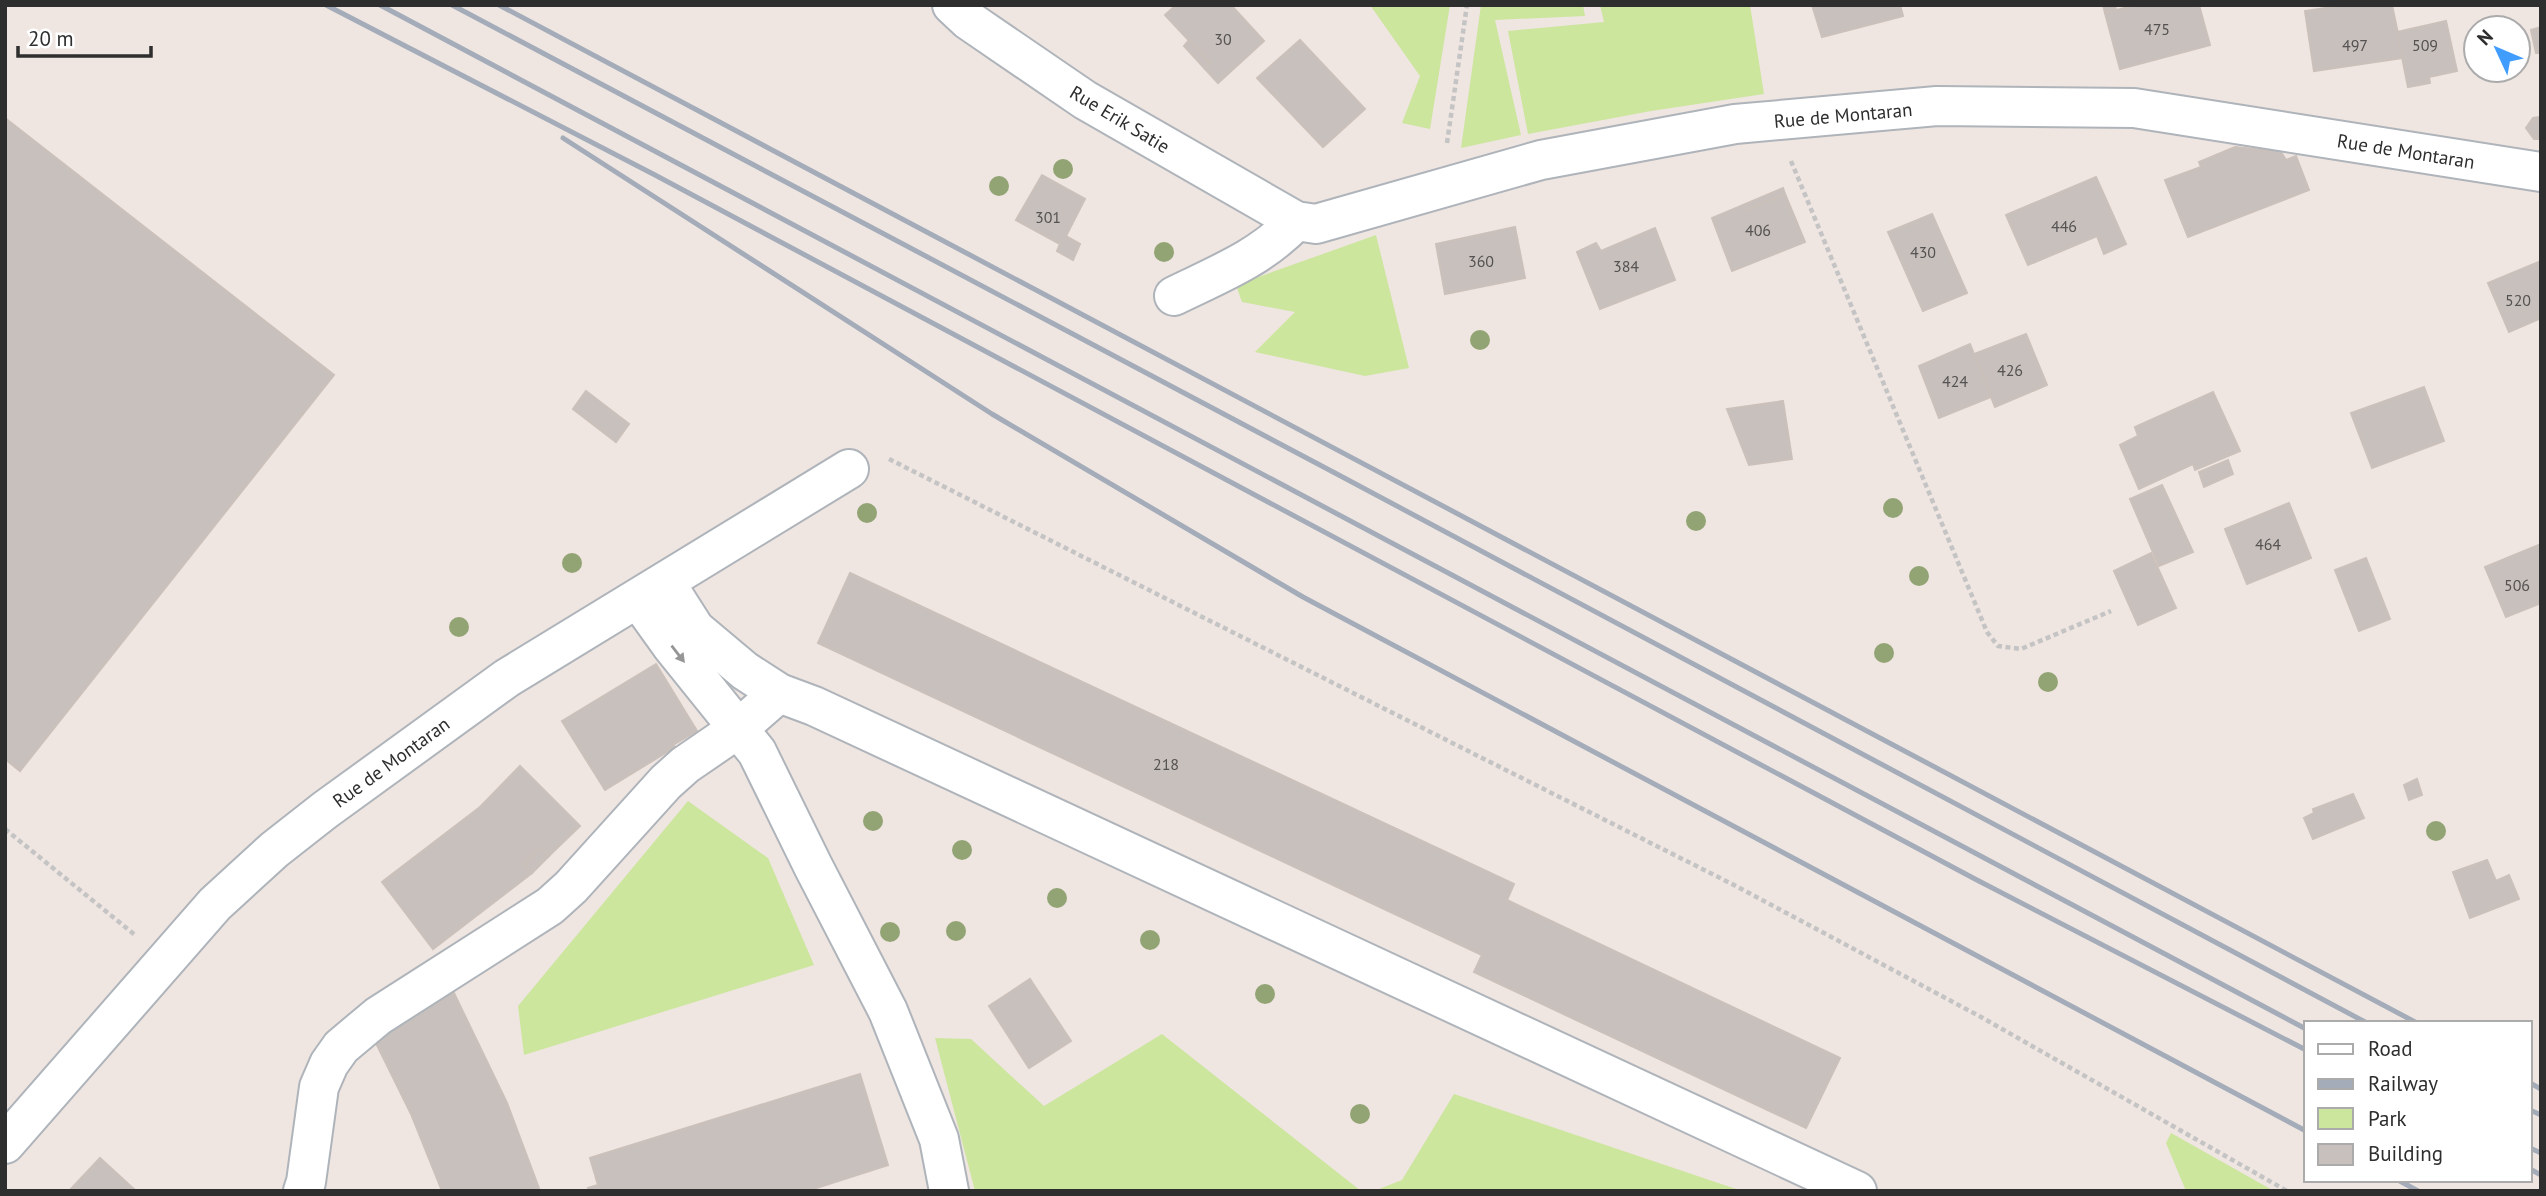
<svg xmlns="http://www.w3.org/2000/svg" width="2546" height="1196" font-family="'PT Sans',sans-serif">
	<style>
		.green { fill: #cce69d }
		.building { fill: #c8c0bc; stroke: #cbc0ba; stroke-width: 2 }
		.lines { fill: none; stroke-linecap: round; stroke-linejoin: round }
		.minor-casing { stroke: #aeb4ba; stroke-width: 42 }
		.path { stroke: #c4c4c4; stroke-width: 4.5; stroke-dasharray: 5 3.5; stroke-linecap: butt }
		.minor { stroke: #fff; stroke-width: 38 }
		.rail { stroke: #a3acb8; stroke-width: 5 }
		.tree { fill: #92a474 }
		.oneway { fill: #969696 }
		.labels { text-anchor: middle; stroke-width: 7; stroke-linejoin: round; paint-order: stroke }
		.number-label { font-size: 16px; fill: #545252 }
		.street-label { font-size: 19px; fill: #2e2e2e; stroke: #fff }
	</style>
	<rect width="100%" height="100%" fill="#efe5e1"/>
	<g class="green">
		<path d="M1370,5H1450L1430,129L1402,123L1420,76Z"/>
		<path d="M1481,5H1583L1585,16L1495,20L1521,135L1461,148Z"/>
		<path d="M1600,5H1750L1764,94L1651,111L1528,134L1508,31L1604,22Z"/>
		<path d="M1376,235L1409,368L1365,376L1255,352L1295,312L1242,302L1236,285Z"/>
		<path d="M688,801L768,858L814,965L524,1055L518,1006Z"/>
		<path d="M1162,1034L1361,1191H975L935,1038L971,1039L1044,1106Z"/>
		<path d="M1454,1094L1742,1191H1374L1402,1180Z"/>
		<path d="M2171,1133L2274,1191H2186L2166,1143Z"/>
	</g>
	<g class="building">
		<path d="M1176,5H1231L1264,41L1218,83L1205,69L1210,63L1165,15Z"/>
		<path d="M1812,5H1900L1903,16L1822,37Z"/>
		<path d="M2103,5H2115L2116,10L2105,13Z"/>
		<path d="M2136,5H2199L2210,45L2120,69L2105,13Z"/>
		<path d="M2345,5H2392L2403,58L2314,71L2305,11Z"/>
		<path d="M2446,21L2457,71L2429,77L2430,83L2408,87L2397,32Z"/>
		<path d="M2541,27V53H2536L2531,30Z"/>
		<path d="M1189,40L1210,63L1205,69L1184,46Z"/>
		<path d="M1300,40L1365,109L1323,147L1257,78Z"/>
		<path d="M2541,117V139H2534L2526,128L2533,118Z"/>
		<path d="M5,118L334,375L20,771L5,759Z"/>
		<path d="M2235,147L2281,152L2286,160L2296,156L2309,190L2188,237L2165,180L2201,167L2199,162Z"/>
		<path d="M1042,175L1085,199L1066,236L1080,244L1073,260L1057,251L1060,244L1016,220Z"/>
		<path d="M2096,177L2126,244L2104,254L2097,236L2028,265L2006,215Z"/>
		<path d="M1783,188L1785,194L1745,211L1743,205Z"/>
		<path d="M1785,194L1805,242L1732,271L1712,218L1743,205L1745,211Z"/>
		<path d="M1932,214L1967,293L1923,311L1888,232Z"/>
		<path d="M1515,227L1525,278L1445,294L1436,244Z"/>
		<path d="M1655,228L1675,280L1600,309L1577,252L1596,243L1601,251Z"/>
		<path d="M2541,261V318L2509,332L2488,283Z"/>
		<path d="M2026,334L2047,385L1995,407L1974,354Z"/>
		<path d="M1970,344L1991,397L1939,418L1919,366Z"/>
		<path d="M2424,387L2444,441L2372,468L2351,413Z"/>
		<path d="M586,391L629,424L616,442L573,409Z"/>
		<path d="M2213,392L2240,451L2195,470L2193,464L2139,489L2120,445L2138,436L2135,427Z"/>
		<path d="M1783,401L1792,459L1749,465L1727,409Z"/>
		<path d="M2228,460L2233,474L2204,487L2199,472Z"/>
		<path d="M2162,485L2193,552L2159,566L2130,499Z"/>
		<path d="M2289,503L2311,558L2247,584L2225,529Z"/>
		<path d="M2541,544V603L2506,617L2485,567Z"/>
		<path d="M2151,553L2176,608L2138,625L2114,571Z"/>
		<path d="M2366,558L2390,619L2359,631L2335,570Z"/>
		<path d="M850,573L1514,884L1507,900L1840,1058L1806,1128L1474,972L1482,955L818,643Z"/>
		<path d="M656,664L697,731L673,745L675,747L605,790L562,721Z"/>
		<path d="M520,766L580,826L549,856L540,848L524,864L532,873L433,949L382,882L480,807Z"/>
		<path d="M2417,779L2422,795L2409,800L2404,785Z"/>
		<path d="M2353,794L2364,818L2313,839L2304,818L2314,813L2313,809Z"/>
		<path d="M540,848L549,856L532,873L524,864Z"/>
		<path d="M2487,860L2496,881L2509,875L2519,899L2470,918L2453,872Z"/>
		<path d="M1030,979L1071,1041L1029,1068L989,1006Z"/>
		<path d="M453,991L507,1103L540,1191H442L411,1114L371,1033Z"/>
		<path d="M860,1074L888,1165L807,1191H589L588,1188L598,1185L590,1158Z"/>
		<path d="M100,1158L136,1191H69Z"/>
	</g>
	<g class="lines">
		<defs>
			<g id="minor">
				<path d="M952,5L968,20L1085,100L1296,221L1316,224L1541,160L1735,124L1937,106L2134,108L2541,172"/>
				<path d="M1174,296C1219,274 1261,258 1296,221"/>
				<path d="M665,582L695,629L745,671L779,693L814,706L1857,1191"/>
				<path d="M638,599L671,645L757,752L813,866L888,1011L939,1139L949,1191"/>
				<path d="M5,1144L215,904L274,850L325,810L507,678L849,469"/>
				<path d="M303,1191L306,1182L319,1087L329,1064L341,1047L378,1016L550,906L571,887L666,782L685,765L739,728L779,693"/>
			</g>
		</defs>
		<use href="#minor" class="minor-casing"/>
		<g class="path">
			<path d="M1447,143L1467,5"/>
			<path d="M1791,161L1987,632L1998,646L2021,649L2111,611"/>
			<path d="M889,459L1734,885L1981,1017L2287,1191"/>
			<path d="M5,829L135,935"/>
		</g>
		<use href="#minor" class="minor"/>
		<g class="rail">
			<path d="M326,5L655,175L1975,879L2306,1050"/>
			<path d="M380,5L2306,1029"/>
			<path d="M452,5L1335,473L2367,1023"/>
			<path d="M499,5L2417,1023"/>
			<path d="M563,138L992,414L1303,597L2306,1131"/>
			<path d="M2530,1083L2541,1089"/>
			<path d="M2530,1110L2541,1115"/>
			<path d="M2530,1148L2541,1153"/>
			<path d="M2530,1169L2541,1175"/>
			<path d="M2398,1180L2418,1191"/>
		</g>
	</g>
	<g class="tree">
		<circle cx="1063" cy="169" r="10"/>
		<circle cx="999" cy="186" r="10"/>
		<circle cx="1164" cy="252" r="10"/>
		<circle cx="1480" cy="340" r="10"/>
		<circle cx="1893" cy="508" r="10"/>
		<circle cx="867" cy="513" r="10"/>
		<circle cx="1696" cy="521" r="10"/>
		<circle cx="572" cy="563" r="10"/>
		<circle cx="1919" cy="576" r="10"/>
		<circle cx="459" cy="627" r="10"/>
		<circle cx="1884" cy="653" r="10"/>
		<circle cx="2048" cy="682" r="10"/>
		<circle cx="873" cy="821" r="10"/>
		<circle cx="2436" cy="831" r="10"/>
		<circle cx="962" cy="850" r="10"/>
		<circle cx="1057" cy="898" r="10"/>
		<circle cx="956" cy="931" r="10"/>
		<circle cx="890" cy="932" r="10"/>
		<circle cx="1150" cy="940" r="10"/>
		<circle cx="1265" cy="994" r="10"/>
		<circle cx="1360" cy="1114" r="10"/>
	</g>
	<defs><path id="oneway-solid" d="M-6-.8H1V-3.2L6.5 0L1 3.2V.8H-6Z" transform="scale(1.75)"/></defs>
	<use class="oneway" href="#oneway-solid" transform="translate(678 654) rotate(52)"/>
	<g class="labels">
		<g class="number-label">
			<text x="2157" y="35">475</text>
			<text x="1223" y="45">30</text>
			<text x="2355" y="51">497</text>
			<text x="2425" y="51">509</text>
			<text x="1048" y="223">301</text>
			<text x="2064" y="232">446</text>
			<text x="1758" y="236">406</text>
			<text x="1923" y="258">430</text>
			<text x="1481" y="267">360</text>
			<text x="1626" y="272">384</text>
			<text x="2518" y="306">520</text>
			<text x="2010" y="376">426</text>
			<text x="1955" y="387">424</text>
			<text x="2268" y="550">464</text>
			<text x="2517" y="591">506</text>
			<text x="1166" y="770">218</text>
		</g>
		<g class="street-label">
			<text transform="translate(1843 115) rotate(-5)" y="7">Rue de Montaran</text>
			<text transform="translate(1120 119) rotate(31)" y="7">Rue Erik Satie</text>
			<text transform="translate(2406 151) rotate(9)" y="7">Rue de Montaran</text>
			<text transform="translate(391 762) rotate(-36)" y="7">Rue de Montaran</text>
		</g>
	</g>
	<rect width="2546" height="1196" fill="none" stroke="#2e2e2e" stroke-width="14"/>
	<rect x="2304" y="1021" width="228" height="161" fill="#ffffff" stroke="#ababab" stroke-width="2"/>
	<rect x="2318" y="1044" width="35" height="10" fill="#ffffff" stroke="#ababab" stroke-width="2"/>
	<text x="2368" y="1056" font-size="21" fill="#2e2e2e">Road</text>
	<rect x="2318" y="1079" width="35" height="10" fill="#a3acb8" stroke="#ababab" stroke-width="2"/>
	<text x="2368" y="1091" font-size="21" fill="#2e2e2e">Railway</text>
	<rect x="2318" y="1108" width="35" height="21" fill="#cce69d" stroke="#ababab" stroke-width="2"/>
	<text x="2368" y="1126" font-size="21" fill="#2e2e2e">Park</text>
	<rect x="2318" y="1144" width="35" height="21" fill="#c8c0bc" stroke="#ababab" stroke-width="2"/>
	<text x="2368" y="1161" font-size="21" fill="#2e2e2e">Building</text>
	<g transform="translate(2497 49) rotate(314)"><circle r="33" fill="#ffffff" stroke="#ababab" stroke-width="2"/>
	<path d="M0-5L12 26L0 18L-12 26Z" fill="#409cfd"/>
	<text y="-10" font-size="19" font-weight="bold" text-anchor="middle" fill="#2e2e2e">N</text>
	</g>
	<path d="M18 46v10h133v-10" fill="none" stroke="#2e2e2e" stroke-width="3.5"/>
	<text x="28" y="46" font-size="21" fill="#2e2e2e" stroke="#ffffff" stroke-width="5" paint-order="stroke">20 m</text>
</svg>
